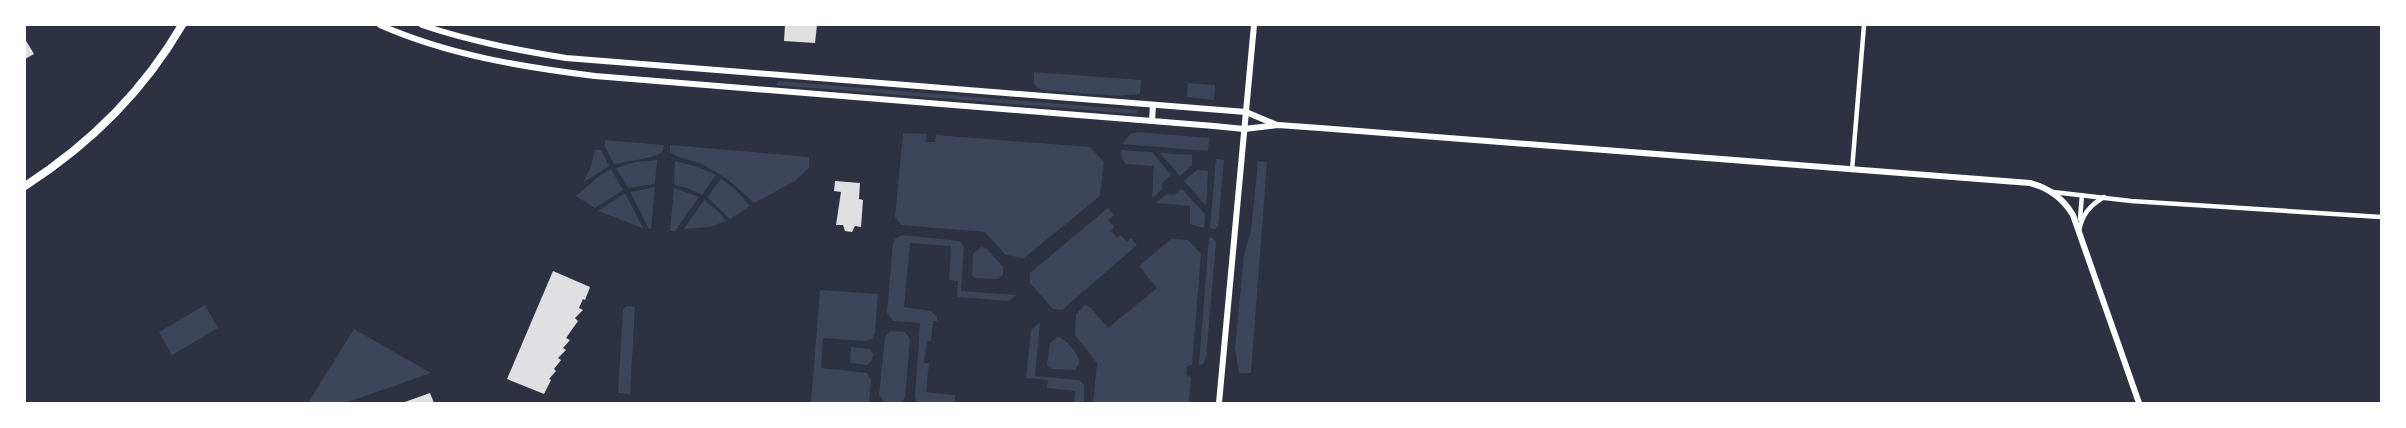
<svg xmlns="http://www.w3.org/2000/svg" width="2406" height="428" font-family="Arial,sans-serif">
	<style>
		.green { fill: #3c4559 }
		.building { fill: #e0e0e3 }
		.lines { fill: none; stroke-linecap: round; stroke-linejoin: round }
		.minor { stroke: #fff; stroke-width: 4.5 }
		.secondary { stroke: #fff; stroke-width: 6 }
		.primary { stroke: #fff; stroke-width: 8 }
	</style>
	<rect width="100%" height="100%" fill="#2d3142"/>
	<g class="green">
		<path d="M1034,72L1141,80L1140,94L1118,96L1041,90L1034,84Z"/>
		<path d="M778,81L1137,110V114L777,85Z"/>
		<path d="M1188,83L1215,85L1214,100L1187,97Z"/>
		<path d="M1138,132L1209,138L1208,151L1122,144L1130,134Z"/>
		<path d="M903,133L927,134L926,142H935L936,135L1090,147L1104,162L1100,196L1024,258L1006,255L985,232L901,225L895,217Z"/>
		<path d="M605,140L664,145L663,151C654,159 628,161 614,164L605,147Z"/>
		<path d="M670,145L809,157V168L795,181L754,203C738,187 722,174 701,164C690,159 679,160 670,152Z"/>
		<path d="M595,150H601L609,166L583,183L591,166Z"/>
		<path d="M1121,150L1152,152L1171,175L1162,183L1163,189L1152,198L1154,166L1126,164L1122,159Z"/>
		<path d="M1160,153L1192,155V165L1180,176Z"/>
		<path d="M1216,159L1224,160L1218,226L1215,229L1210,228Z"/>
		<path d="M657,160L655,184L628,188L616,168L636,162Z"/>
		<path d="M675,161L698,167L716,175L702,195L688,188L674,185Z"/>
		<path d="M1258,161L1267,162L1251,373H1239L1235,348L1244,255L1251,231Z"/>
		<path d="M611,169L623,190L595,208L576,196L598,177Z"/>
		<path d="M1197,170L1208,171L1206,206L1184,181Z"/>
		<path d="M721,179L736,190L750,206L730,219L707,197Z"/>
		<path d="M655,187L651,229H649L630,192Z"/>
		<path d="M674,188L699,197L675,231H670Z"/>
		<path d="M1182,189L1205,214L1204,228L1190,224V206L1156,203L1167,194L1173,196Z"/>
		<path d="M625,193L643,228L598,211Z"/>
		<path d="M704,200L720,213L726,221L710,227L684,229Z"/>
		<path d="M1108,208L1114,215L1108,220L1114,227L1111,231L1117,238L1121,235L1127,242L1131,238L1137,245L1062,310L1053,309L1030,283V273Z"/>
		<path d="M902,235L960,241L964,247L961,291L1016,295L1009,301L957,297L958,281L949,280L951,246L910,243L904,307L931,311L937,317V321H933L931,341H927L924,363H929L926,392L955,395V403H917L915,397L920,323L893,321L887,313L893,243L896,238Z"/>
		<path d="M1209,237L1213,238L1216,242L1206,358L1203,364L1199,365Z"/>
		<path d="M1171,239L1188,240L1201,254L1192,365L1187,366L1186,375L1191,377L1189,403H1093L1097,363L1075,335L1076,314L1085,305L1090,307L1108,328L1157,288L1139,266Z"/>
		<path d="M981,247L987,249L1003,267V275L998,279L975,278L972,276L973,254Z"/>
		<path d="M820,290L878,294L875,333L872,339L866,341L823,338L821,368L867,373L871,380L869,403H811Z"/>
		<path d="M205,305L218,328L172,355L159,332Z"/>
		<path d="M627,306L635,307L630,394L618,393L623,310Z"/>
		<path d="M1040,322L1035,376L1079,380L1084,385V403H1074L1075,391L1047,388L1048,380L1026,378L1031,330Z"/>
		<path d="M354,329L431,373L345,403H308Z"/>
		<path d="M890,331L905,332L910,339L905,398L901,403H885L879,395L885,337Z"/>
		<path d="M1058,337C1067,340 1079,354 1079,363L1075,370L1052,369L1047,365L1050,343Z"/>
		<path d="M851,347L870,349L873,354L871,362L867,365L850,363Z"/>
	</g>
	<g class="building">
		<path d="M785,25H817L815,43L784,41Z"/>
		<path d="M25,39L34,54L25,59Z"/>
		<path d="M835,181L860,183L859,199L863,200L861,227L855,226L852,232L845,231L843,225H836L841,192L834,191Z"/>
		<path d="M553,271L590,287L585,300L583,299L579,308L583,310L575,318L578,321L566,338L570,340L563,348L566,350L558,358L561,360L554,369L556,371L549,379L551,380L544,394L507,379Z"/>
		<path d="M430,393L434,403H402Z"/>
	</g>
	<g class="lines">
		<g class="minor">
			<path d="M1852,170L1864,25"/>
			<path d="M2053,192L2131,201L2381,217"/>
			<path d="M2080,219L2082,195"/>
			<path d="M2079,231C2082,215 2089,206 2104,197"/>
		</g>
		<g class="secondary">
			<path d="M380,25C448,55 522,67 595,76L1214,126L1244,129L1278,125L1320,128L2030,183C2050,188 2063,198 2073,215L2139,403"/>
			<path d="M422,25C469,41 517,50 566,58L1246,112L1277,125"/>
			<path d="M1152,121L1153,105"/>
			<path d="M1219,403L1254,25"/>
		</g>
		<path class="primary" d="M25,186C90,144 143,92 182,25"/>
	</g>
	<rect width="2406" height="428" fill="none" stroke="#ffffff" stroke-width="52"/>
</svg>
